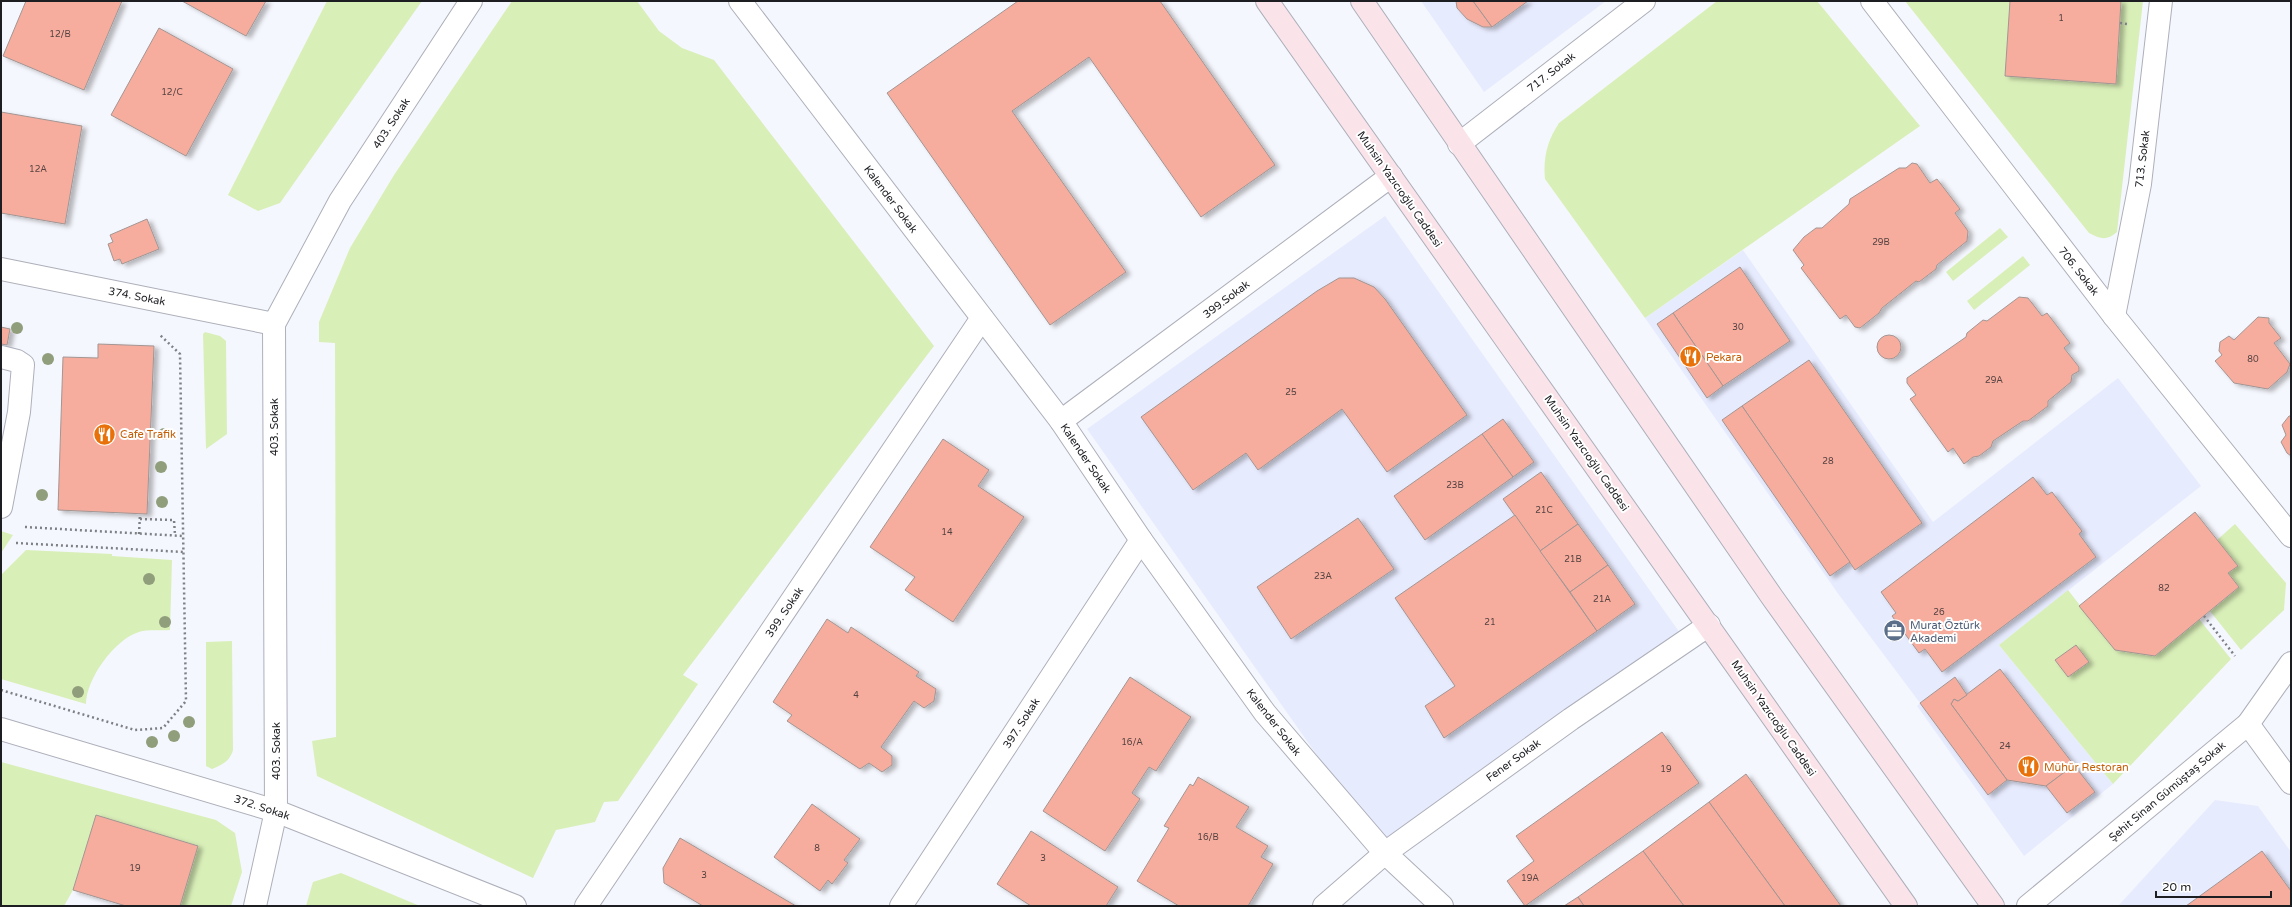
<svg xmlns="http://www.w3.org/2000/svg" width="2292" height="907" font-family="'Varela Round',sans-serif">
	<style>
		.built { fill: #e7ebfe }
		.green { fill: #d9efb8 }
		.building { fill: #f7ad9e; stroke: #a29593; filter: url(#shadow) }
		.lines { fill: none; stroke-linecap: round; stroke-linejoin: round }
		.service-casing { stroke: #adafba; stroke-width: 24 }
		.minor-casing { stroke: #adafba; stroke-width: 24 }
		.secondary-casing { stroke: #adafba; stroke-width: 24 }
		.path { stroke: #7e8085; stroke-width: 2.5; stroke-dasharray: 2 3; stroke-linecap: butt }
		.service { stroke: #fff; stroke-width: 22 }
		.minor { stroke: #fff; stroke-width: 22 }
		.secondary { stroke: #fae4ea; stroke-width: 22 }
		.tree { fill: #919e7c }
		.labels { text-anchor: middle; stroke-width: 4; stroke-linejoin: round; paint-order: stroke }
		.number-label { font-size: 9px; fill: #544241 }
		.street-label { font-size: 11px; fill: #1d1e22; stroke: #fff }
		.food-label { font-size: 11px; fill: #c56008; stroke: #fff; text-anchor: start }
		.service-label { font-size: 11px; fill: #4e5e75; stroke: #fff; text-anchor: start }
	</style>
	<defs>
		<filter id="shadow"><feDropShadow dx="4.5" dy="2.5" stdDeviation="2" flood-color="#0004"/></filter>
	</defs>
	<rect width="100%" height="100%" fill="#f5f7fe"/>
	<g class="built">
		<path d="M1421,1H1606L1484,92Z"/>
		<path d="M1385,216L1680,633L1381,846L1087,429Z"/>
		<path d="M1743,250L1933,522L2118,378L2201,486L1999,645L2113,784L2024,856L1917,706L1920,703L1839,595L1645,318Z"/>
		<path d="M2215,800L2258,806L2291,852V906H2118Z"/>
	</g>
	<g class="green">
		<path d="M327,1H422L280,203L258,211L228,195Z"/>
		<path d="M512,1H637L659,31L682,48L714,60L934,346L683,675L698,684L618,801L604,802L595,822L556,830L533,878L317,776L312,741L336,737L335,343L319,342V322L350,248L394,175Z"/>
		<path d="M1717,1H1817L1920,126L1645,318L1545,179C1543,158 1547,141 1559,123Z"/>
		<path d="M1905,1H2143L2117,232C2107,241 2100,239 2089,233Z"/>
		<path d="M2000,228L2008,237L1953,281L1946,272Z"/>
		<path d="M2023,256L2030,265L1974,310L1967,301Z"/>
		<path d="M205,332L220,336L226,341L227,434L206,449L203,334Z"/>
		<path d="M2235,524L2286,583L2284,610L2241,650L2210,611L2239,587L2228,573L2237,566L2217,540Z"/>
		<path d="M1,531L13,535L1,553Z"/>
		<path d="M26,550L112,554V556L172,560L170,630C161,631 148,629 139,632C115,639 86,679 86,704L1,679V575Z"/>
		<path d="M2068,590L2115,650L2155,656L2199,619L2231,659L2113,784L1999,645Z"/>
		<path d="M232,641L233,750C230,761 222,765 212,769L206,766V642Z"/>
		<path d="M1,762L216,820L235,833L242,872L231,906H180L96,816L73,890L64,906H1Z"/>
		<path d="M341,873L420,906H306L313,882Z"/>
	</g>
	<g class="building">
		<path d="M26,1H122L84,90L3,56Z"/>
		<path d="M182,1H266L246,36Z"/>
		<path d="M1018,1H1160L1275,165L1201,217L1089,57L1012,111L1126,272L1050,325L887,93Z"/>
		<path d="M1456,1H1473L1492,27H1483L1467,19L1457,8Z"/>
		<path d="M1473,1H1528L1492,27Z"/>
		<path d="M2010,1H2121L2116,84L2005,76Z"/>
		<path d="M159,28L233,69L186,156L111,115Z"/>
		<path d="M1,112L82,126L65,224L1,213Z"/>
		<path d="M1912,163L1917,164L1930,183L1937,179L1960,209L1955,213L1968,231L1967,241L1937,265L1936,269L1919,282L1916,281L1882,308L1879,313L1860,328L1855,327L1846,315L1840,319L1801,268L1804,265L1793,250L1804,237L1816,228H1822L1849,204L1850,199L1899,168H1906Z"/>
		<path d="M147,219L159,249L122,264L120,259L114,261L108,244L113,242L110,235Z"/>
		<path d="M1740,267L1790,341L1723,386L1673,313Z"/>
		<path d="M1339,278H1354L1374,287L1385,299L1467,415L1387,472L1342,409L1258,470L1246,453L1193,490L1141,417L1317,291Z"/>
		<path d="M2019,297L2028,298L2042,316L2047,313L2070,343L2064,348L2079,367V371L2072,375L2071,382L2048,401V406L2028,421H2023L1993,441L1991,447L1979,456L1973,457L1964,464L1953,448L1948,452L1910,399L1916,395L1907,383V378L1966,337L1967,333L1983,320L1987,321Z"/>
		<path d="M1673,313L1723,386L1707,398L1657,324Z"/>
		<path d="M2258,317L2269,318V323L2281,338L2274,343L2290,364L2287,372L2268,389L2234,383L2215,361L2222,355L2219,351L2220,342L2229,336L2234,340Z"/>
		<path d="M1,327L10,329L7,345L1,344Z"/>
		<circle cx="1889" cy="347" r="12"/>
		<path d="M98,344L154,346L147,514L58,510L63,357L98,358Z"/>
		<path d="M1809,360L1922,523L1855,570L1742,406Z"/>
		<path d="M1742,406L1850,562L1830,576L1722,420Z"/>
		<path d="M2289,416H2291V456L2287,453L2281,442L2286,435L2282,425Z"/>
		<path d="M1503,419L1534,462L1513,477L1482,434Z"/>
		<path d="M1482,434L1513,477L1425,540L1394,496Z"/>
		<path d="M943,439L989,470L978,486L1024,517L953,622L905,590L915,577L870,547Z"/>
		<path d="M1541,472L1578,524L1540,551L1503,499Z"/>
		<path d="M2033,477L2047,495L2052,492L2082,531L2079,534L2096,557L1942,672L1925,649L1919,653L1892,616L1896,613L1881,592Z"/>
		<path d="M2195,512L2238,566L2228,573L2239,587L2155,656L2115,650L2079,606Z"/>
		<path d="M1515,515L1597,631L1444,738L1425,706L1455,686L1395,598Z"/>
		<path d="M1358,518L1394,569L1291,639L1257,587Z"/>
		<path d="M1578,524L1608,565L1570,592L1540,551Z"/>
		<path d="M1608,565L1635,604L1597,631L1570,592Z"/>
		<path d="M827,619L848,633L851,627L919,672L916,676L936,689L934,701L924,708L914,701L881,747L892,756V765L882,772L869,763L860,769L787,721L792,715L773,702Z"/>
		<path d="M2076,645L2089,662L2068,677L2055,660Z"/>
		<path d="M2000,669L2074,765L2046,786L2007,780L1951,704L1954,699L1958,701Z"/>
		<path d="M1130,677L1191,717L1156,771L1149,767L1132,793L1140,799L1105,851L1043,811Z"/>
		<path d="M1955,677L1967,695L1958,701L1954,699L1951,704L2007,780L1988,795L1920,703Z"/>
		<path d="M1662,732L1699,783L1525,906L1507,881L1534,861L1516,836Z"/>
		<path d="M2074,765L2095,792L2067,813L2046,786Z"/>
		<path d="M1746,774L1841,906H1785L1709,802Z"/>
		<path d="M1198,777L1249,807L1236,827L1268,846L1261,857L1273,864L1248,906H1179L1137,881L1169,828L1164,826L1190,784L1193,786Z"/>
		<path d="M1709,802L1785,906H1684L1643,851Z"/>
		<path d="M812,804L860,839L844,860L848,863L832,884L828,880L820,891L774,857Z"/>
		<path d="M96,815L198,846L180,906H126L73,890Z"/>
		<path d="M1031,831L1118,887L1106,906H1031L997,884Z"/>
		<path d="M680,838L796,906H703L664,883L663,868Z"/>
		<path d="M1643,851L1684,906H1584L1578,897Z"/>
		<path d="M2262,851L2291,891V906H2186Z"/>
		<path d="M1578,897L1584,906H1564Z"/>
	</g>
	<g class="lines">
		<defs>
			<path id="service" d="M1,357L17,361L23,365L19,412L1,507"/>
			<g id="minor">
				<path d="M740,1L1061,421L1141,540L1265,713L1385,853L1442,906"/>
				<path d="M1872,1L2114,316L2291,536"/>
				<path d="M1459,144L1644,1"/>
				<path d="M1,269L274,324"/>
				<path d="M2114,316L2140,184L2161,1"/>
				<path d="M1061,421L1391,176"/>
				<path d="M2248,724L2291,783"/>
				<path d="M1,729L276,811L515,906"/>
				<path d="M255,906L276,811L274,324L340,201L471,1"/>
				<path d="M586,906L982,318"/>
				<path d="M901,906L1141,540"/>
				<path d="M1324,906L1385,853L1571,719L1709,625"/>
				<path d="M2028,906L2248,724L2291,663"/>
			</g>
			<g id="secondary">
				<path d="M1267,1L1906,906"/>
				<path d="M1362,1L1772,597L1993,906"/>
			</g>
		</defs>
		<use href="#service" class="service-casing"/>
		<use href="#minor" class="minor-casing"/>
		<use href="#secondary" class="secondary-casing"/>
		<g class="path">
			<path d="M2120,23L2127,24"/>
			<path d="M140,519L174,520L175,535"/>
			<path d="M25,527L183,536"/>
			<path d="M139,534L140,514"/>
			<path d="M16,543L184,552"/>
			<path d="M2204,616L2235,656"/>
			<path d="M1,690L135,730L163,728L186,701L180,354L160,335"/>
		</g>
		<use href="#service" class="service"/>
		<use href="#minor" class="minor"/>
		<use href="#secondary" class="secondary"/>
	</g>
	<g class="tree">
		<circle cx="17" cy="328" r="6"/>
		<circle cx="48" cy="359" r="6"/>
		<circle cx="164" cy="434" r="6"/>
		<circle cx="161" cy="467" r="6"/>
		<circle cx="42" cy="495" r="6"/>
		<circle cx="162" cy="502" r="6"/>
		<circle cx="149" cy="579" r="6"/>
		<circle cx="165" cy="622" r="6"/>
		<circle cx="78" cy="692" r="6"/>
		<circle cx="189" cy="722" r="6"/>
		<circle cx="174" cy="736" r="6"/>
		<circle cx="152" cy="742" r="6"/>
	</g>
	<defs>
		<symbol id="restaurant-disc" viewBox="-11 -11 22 22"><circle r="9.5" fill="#e8710a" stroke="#fff"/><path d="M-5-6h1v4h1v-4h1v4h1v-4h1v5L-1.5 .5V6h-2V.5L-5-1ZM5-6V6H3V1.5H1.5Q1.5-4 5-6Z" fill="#fff"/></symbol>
		<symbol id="office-disc" viewBox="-11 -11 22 22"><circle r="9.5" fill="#5c6f8a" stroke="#fff"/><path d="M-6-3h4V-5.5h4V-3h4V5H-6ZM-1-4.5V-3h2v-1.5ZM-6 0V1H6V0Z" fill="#fff"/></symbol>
	</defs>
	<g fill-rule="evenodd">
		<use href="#restaurant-disc" x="1678" y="344" width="25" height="25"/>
		<use href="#restaurant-disc" x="92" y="422" width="25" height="25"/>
		<use href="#office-disc" x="1882" y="618" width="25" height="25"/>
		<use href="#restaurant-disc" x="2016" y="754" width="25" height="25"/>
	</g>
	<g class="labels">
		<g class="number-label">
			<text x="2061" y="21">1</text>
			<text x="60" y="37">12/B</text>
			<text x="172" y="95">12/C</text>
			<text x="38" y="172">12A</text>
			<text x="1881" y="245">29B</text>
			<text x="1738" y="330">30</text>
			<text x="2253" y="362">80</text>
			<text x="1994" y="383">29A</text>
			<text x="1291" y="395">25</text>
			<text x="1828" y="464">28</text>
			<text x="1455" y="488">23B</text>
			<text x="1544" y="513">21C</text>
			<text x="947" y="535">14</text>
			<text x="1573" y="562">21B</text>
			<text x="1323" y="579">23A</text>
			<text x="2164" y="591">82</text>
			<text x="1602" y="602">21A</text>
			<text x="1939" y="615">26</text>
			<text x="1490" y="625">21</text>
			<text x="856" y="698">4</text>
			<text x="1132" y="745">16/A</text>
			<text x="2005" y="749">24</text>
			<text x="1666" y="772">19</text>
			<text x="1208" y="840">16/B</text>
			<text x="817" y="851">8</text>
			<text x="1043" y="861">3</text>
			<text x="135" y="871">19</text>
			<text x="704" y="878">3</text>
			<text x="1530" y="881">19A</text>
		</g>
		<g class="street-label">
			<text transform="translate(1551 72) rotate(-38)" y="4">717. Sokak</text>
			<text transform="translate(391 123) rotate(-57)" y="4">403. Sokak</text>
			<text transform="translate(2142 159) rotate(-83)" y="4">713. Sokak</text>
			<text transform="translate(1400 189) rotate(55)" y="4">Muhsin Yazıcıoğlu Caddesi</text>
			<text transform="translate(891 199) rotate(53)" y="4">Kalender Sokak</text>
			<text transform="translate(2079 271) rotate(52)" y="4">706. Sokak</text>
			<text transform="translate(137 296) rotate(11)" y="4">374. Sokak</text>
			<text transform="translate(1226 299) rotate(-37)" y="4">399.Sokak</text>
			<text transform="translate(274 427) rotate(-90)" y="4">403. Sokak</text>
			<text transform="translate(1587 453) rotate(55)" y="4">Muhsin Yazıcıoğlu Caddesi</text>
			<text transform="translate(1086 458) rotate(56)" y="4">Kalender Sokak</text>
			<text transform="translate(784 612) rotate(-56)" y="4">399. Sokak</text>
			<text transform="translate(1774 718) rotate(55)" y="4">Muhsin Yazıcıoğlu Caddesi</text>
			<text transform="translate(1274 722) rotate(52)" y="4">Kalender Sokak</text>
			<text transform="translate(1021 723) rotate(-57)" y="4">397. Sokak</text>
			<text transform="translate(276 751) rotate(-90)" y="4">403. Sokak</text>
			<text transform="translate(1513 760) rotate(-36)" y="4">Fener Sokak</text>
			<text transform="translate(2167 791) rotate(-40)" y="4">Şehit Sinan Gümüştaş Sokak</text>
			<text transform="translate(262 807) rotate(18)" y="4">372. Sokak</text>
		</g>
		<g class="food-label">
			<text x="1706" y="361">Pekara</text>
			<text x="120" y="438">Cafe Trafik</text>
			<text x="2044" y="771">Mühür Restoran</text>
		</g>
		<g class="service-label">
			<text x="1910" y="629">Murat Öztürk<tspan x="1910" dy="13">Akademi</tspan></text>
		</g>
	</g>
	<rect width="2292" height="907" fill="none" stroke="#1d1e22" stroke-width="4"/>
	<path d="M2156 891v6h115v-6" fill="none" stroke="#1d1e22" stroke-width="2"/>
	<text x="2162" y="891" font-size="12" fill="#1d1e22" stroke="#ffffff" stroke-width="3" paint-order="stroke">20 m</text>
</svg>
